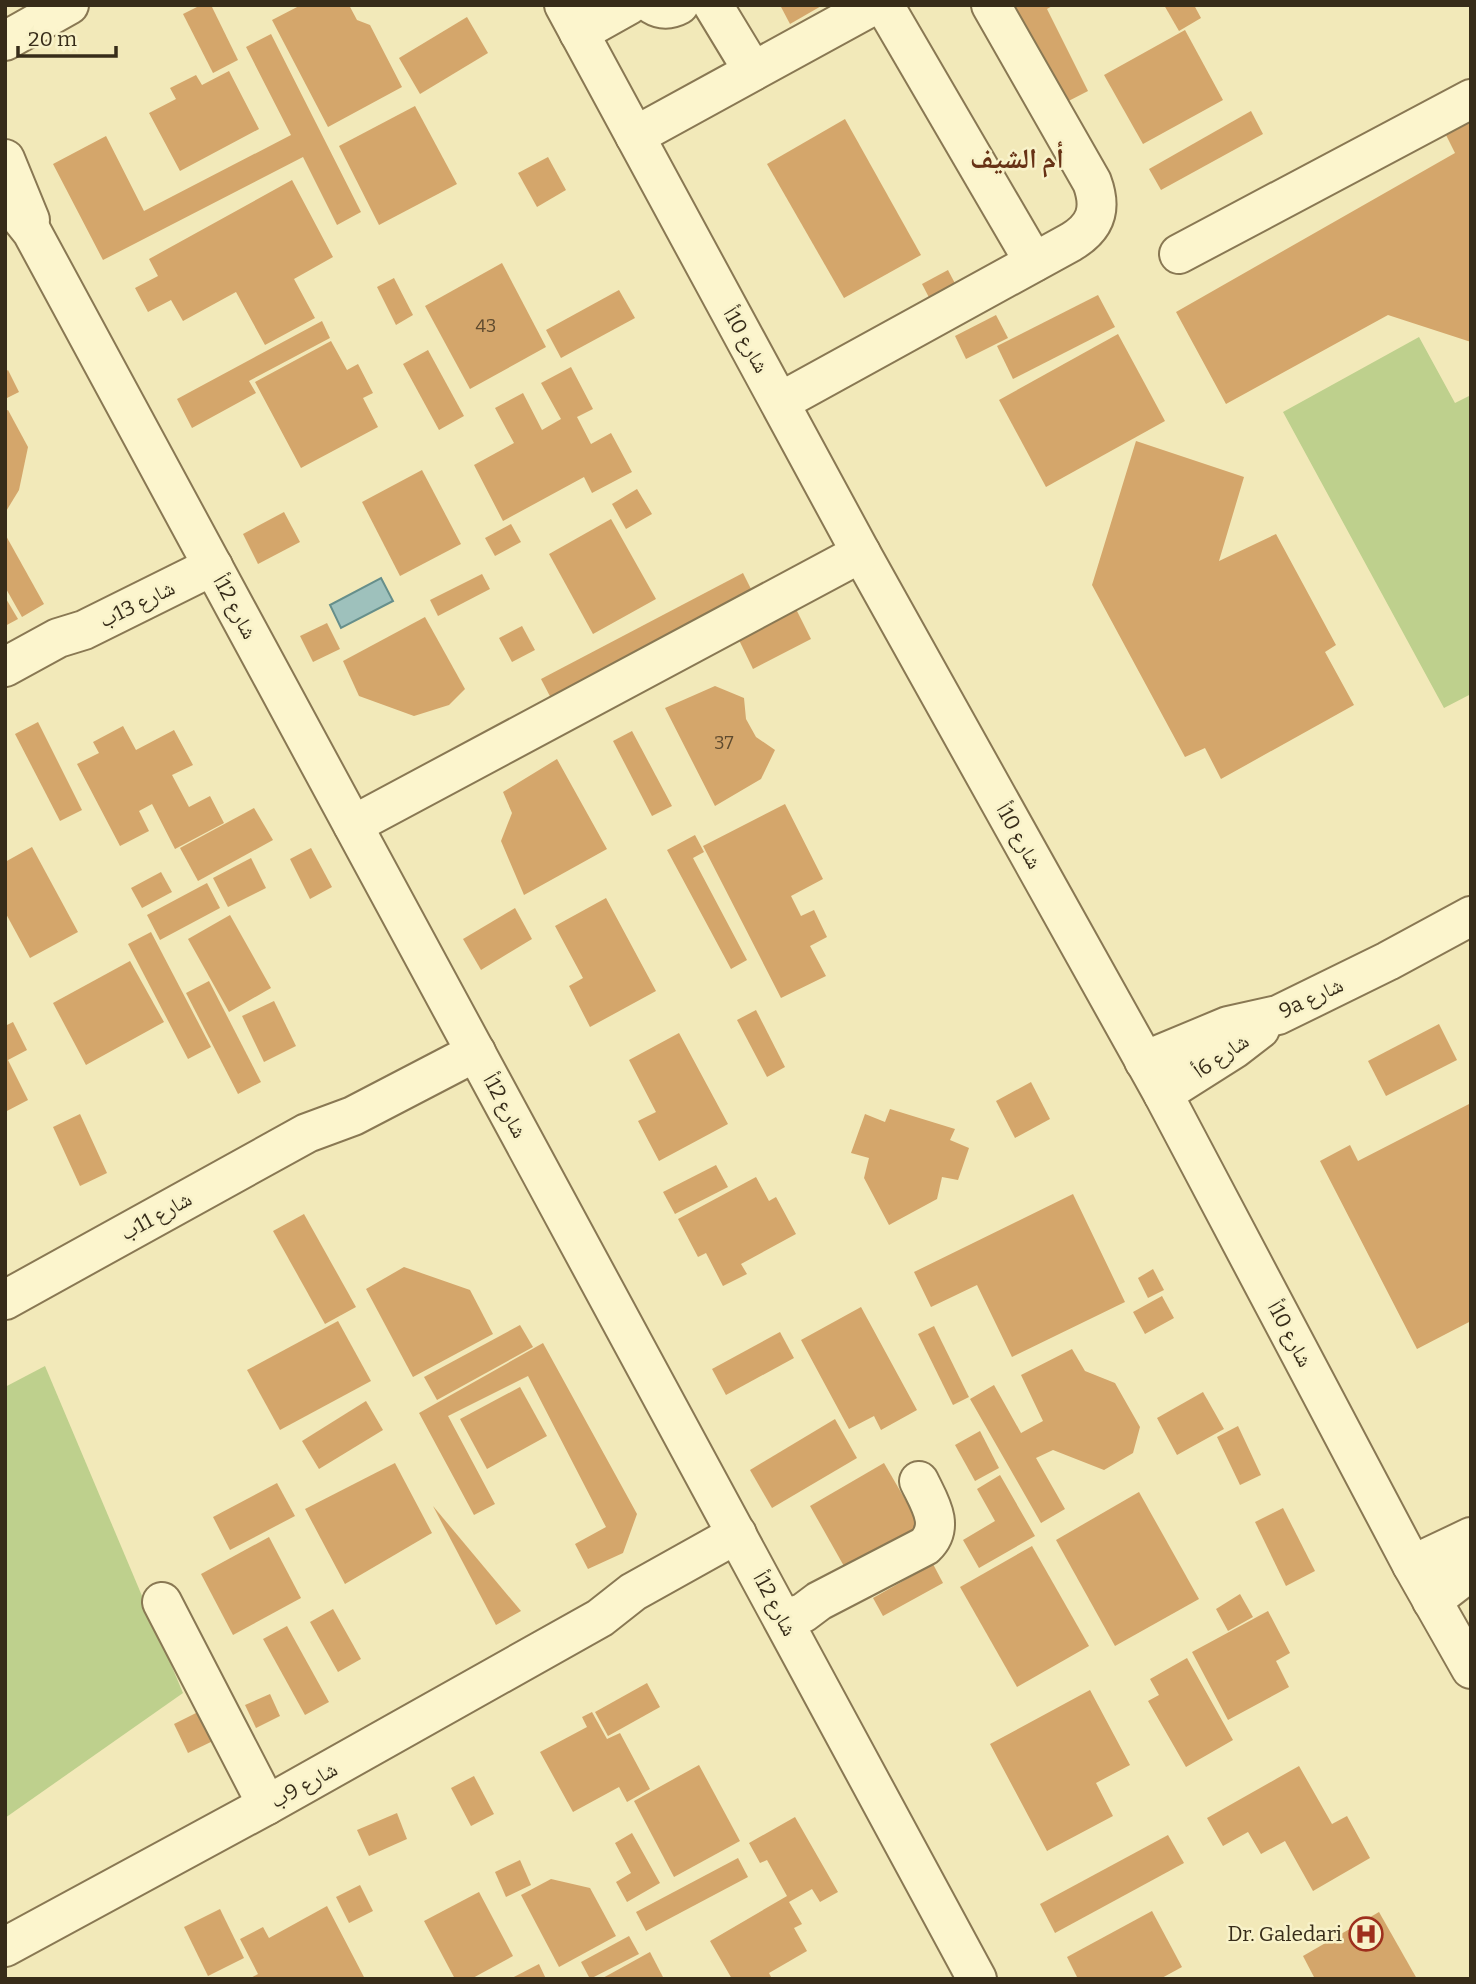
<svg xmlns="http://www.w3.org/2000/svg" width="1476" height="1984" font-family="Bitter,'Noto Naskh Arabic',serif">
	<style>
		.park { fill: #bed08d }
		.water { fill: #9ec1bc; stroke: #668f8b; stroke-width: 2 }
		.building { fill: #d4a66b }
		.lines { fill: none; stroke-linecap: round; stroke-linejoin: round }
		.minor-casing { stroke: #897853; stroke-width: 42 }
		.minor { stroke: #fcf5cd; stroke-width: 38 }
		.labels { text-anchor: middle; stroke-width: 5; stroke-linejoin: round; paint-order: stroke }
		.number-label { font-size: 18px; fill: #5e4a2e }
		.street-label { font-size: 21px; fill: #372c19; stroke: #f8f2c9 }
		.poi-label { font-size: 21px; fill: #372c19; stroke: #f8f2c9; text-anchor: end }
		.district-label { font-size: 28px; font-weight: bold; fill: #673215; stroke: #f8f2c9 }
	</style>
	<rect width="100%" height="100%" fill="#f2e9b9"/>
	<g class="park">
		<path d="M1419,337L1455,403L1471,395V694L1444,708L1283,412Z"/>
		<path d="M45,1366L183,1693L5,1818V1387Z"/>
	</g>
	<path class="water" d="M381,578L393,601L341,628L330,605Z"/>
	<g class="building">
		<path d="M201,5H211L238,60L213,73L183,14Z"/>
		<path d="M301,5H349L357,20L370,25L402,87L328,127L272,20Z"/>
		<path d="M780,5H823L790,24Z"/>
		<path d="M1001,5H1054L1047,9L1088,91L1053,109Z"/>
		<path d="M1164,5H1194L1201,18L1179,31Z"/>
		<path d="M467,17L488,53L420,94L399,58Z"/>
		<path d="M1185,30L1223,100L1143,144L1104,75Z"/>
		<path d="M271,34L361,212L337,225L303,157L103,260L53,164L106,136L144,211L291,135L246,47Z"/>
		<path d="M229,71L259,129L180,171L149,113L176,99L170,88L196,75L202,85Z"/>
		<path d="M415,106L457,184L379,225L339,146Z"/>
		<path d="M1251,111L1263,134L1161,190L1149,169Z"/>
		<path d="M845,119L921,255L844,298L767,164Z"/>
		<path d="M1471,119V342L1388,315L1226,404L1176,312L1455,153L1445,133Z"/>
		<path d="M548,157L566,190L537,207L518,173Z"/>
		<path d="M292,180L333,257L294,279L315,318L265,345L236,292L183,321L171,300L148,312L135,288L158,276L149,259Z"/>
		<path d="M502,263L546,347L470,389L425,306Z"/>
		<path d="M948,270L961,295L935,309L922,284Z"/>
		<path d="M394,278L413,315L396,325L377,287Z"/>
		<path d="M619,290L635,318L561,358L546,330Z"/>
		<path d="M1098,295L1115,327L1013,379L997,346Z"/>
		<path d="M996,315L1008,338L966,359L955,336Z"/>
		<path d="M322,321L330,338L249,381L256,393L192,428L177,399Z"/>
		<path d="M1118,334L1165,421L1046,487L999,400Z"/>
		<path d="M331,341L347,370L358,364L373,393L363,398L378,427L301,468L255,382Z"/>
		<path d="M428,350L464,416L439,430L403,364Z"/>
		<path d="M571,367L593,409L577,417L591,444L611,433L632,472L592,493L584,477L503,521L474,465L514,443L495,408L523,393L542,430L561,419L541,383Z"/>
		<path d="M8,370L19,392L5,399V372Z"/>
		<path d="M8,410L28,447L19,490L5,513V411Z"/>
		<path d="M1136,441L1244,477L1219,561L1276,534L1336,645L1325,652L1354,705L1221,779L1205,748L1185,757L1092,585Z"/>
		<path d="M422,470L461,544L400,576L362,502Z"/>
		<path d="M637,489L652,514L626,529L612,504Z"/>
		<path d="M284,512L300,542L258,564L243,534Z"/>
		<path d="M611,519L656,599L593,634L549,554Z"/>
		<path d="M511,524L521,542L495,556L485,538Z"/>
		<path d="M5,534L44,604L22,617L5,587Z"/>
		<path d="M743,573L756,599L554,704L541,679Z"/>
		<path d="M482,574L490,589L438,616L430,600Z"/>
		<path d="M5,597L18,619L5,626Z"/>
		<path d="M796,609L811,639L753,669L738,638Z"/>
		<path d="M425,617L465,689L449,705L414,716L359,696L343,661Z"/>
		<path d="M327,623L340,649L313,662L300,636Z"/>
		<path d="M522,626L535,650L512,662L499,638Z"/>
		<path d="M715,686L744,698L746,719L756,737L775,750L761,779L715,806L665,708Z"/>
		<path d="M38,722L82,810L60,821L15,734Z"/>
		<path d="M123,726L136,750L174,730L193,765L172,775L189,807L210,796L224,823L175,849L152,804L139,811L149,831L120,846L77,764L99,753L93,742Z"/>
		<path d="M632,731L672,806L652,816L613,741Z"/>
		<path d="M557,759L607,849L524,895L501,841L512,813L503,792Z"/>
		<path d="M785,804L823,879L791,896L801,916L814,910L827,937L810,946L826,976L781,998L703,846Z"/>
		<path d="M254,808L273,840L198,881L180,848Z"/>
		<path d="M695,835L704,852L693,858L747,960L731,969L667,850Z"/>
		<path d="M32,847L78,932L30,958L5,912V862Z"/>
		<path d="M311,848L332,887L310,899L290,859Z"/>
		<path d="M251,858L266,888L228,907L213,878Z"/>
		<path d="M161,872L172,892L142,908L131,888Z"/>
		<path d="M207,883L220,908L160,940L147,915Z"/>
		<path d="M606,898L656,991L590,1027L569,986L583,978L555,926Z"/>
		<path d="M515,908L532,939L481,970L463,939Z"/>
		<path d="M230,915L271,988L229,1012L188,939Z"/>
		<path d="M151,932L211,1047L188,1059L128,944Z"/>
		<path d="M130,961L164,1022L86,1065L53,1003Z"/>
		<path d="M209,981L261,1082L238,1094L186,993Z"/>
		<path d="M274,1001L296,1046L264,1062L242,1016Z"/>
		<path d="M756,1010L785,1067L767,1077L737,1020Z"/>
		<path d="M13,1022L27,1050L8,1060L28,1100L5,1112V1026Z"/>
		<path d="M1439,1024L1457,1060L1386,1096L1368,1061Z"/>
		<path d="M679,1033L728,1124L659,1161L638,1121L656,1112L629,1060Z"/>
		<path d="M1031,1082L1050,1119L1015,1138L996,1101Z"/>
		<path d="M1471,1103V1321L1417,1349L1320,1161L1350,1145L1358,1161Z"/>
		<path d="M890,1109L955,1129L950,1140L969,1148L958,1180L942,1177L937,1199L889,1225L864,1178L869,1158L851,1153L865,1114L885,1122Z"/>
		<path d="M80,1114L107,1173L80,1186L53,1127Z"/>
		<path d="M716,1165L728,1187L675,1214L663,1192Z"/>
		<path d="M756,1177L769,1201L776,1197L796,1234L741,1264L747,1274L723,1286L706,1253L698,1257L678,1219Z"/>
		<path d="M1073,1194L1125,1302L1012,1357L977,1285L931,1307L914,1272Z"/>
		<path d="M304,1214L356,1307L325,1324L273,1231Z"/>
		<path d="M404,1267L470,1290L493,1334L413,1377L366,1289Z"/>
		<path d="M1153,1269L1164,1290L1148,1298L1138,1278Z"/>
		<path d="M1162,1296L1174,1318L1145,1334L1133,1312Z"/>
		<path d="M861,1307L917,1410L881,1430L874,1416L849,1429L801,1340Z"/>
		<path d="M338,1321L371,1381L280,1430L247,1370Z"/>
		<path d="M520,1325L533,1347L437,1400L424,1377Z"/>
		<path d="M934,1326L969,1397L953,1405L918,1334Z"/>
		<path d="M780,1332L794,1358L726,1395L712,1369Z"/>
		<path d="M543,1343L637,1514L623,1553L588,1569L575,1544L606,1527L528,1376L448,1416L495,1504L474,1515L419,1413Z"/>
		<path d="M1072,1349L1085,1371L1115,1383L1140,1427L1133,1453L1104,1470L1053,1450L1036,1458L1065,1509L1041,1523L970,1399L994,1385L1021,1433L1043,1421L1021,1375Z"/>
		<path d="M520,1387L547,1436L487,1469L460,1419Z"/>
		<path d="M1203,1392L1224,1429L1177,1455L1157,1418Z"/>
		<path d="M366,1401L383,1430L319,1469L302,1441Z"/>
		<path d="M835,1419L857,1458L772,1508L750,1470Z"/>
		<path d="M1238,1426L1261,1475L1240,1485L1217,1437Z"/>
		<path d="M980,1431L999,1468L975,1481L955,1445Z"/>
		<path d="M395,1463L432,1533L345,1584L305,1509Z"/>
		<path d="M884,1463L924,1532L849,1575L810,1506Z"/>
		<path d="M1000,1475L1035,1536L979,1568L963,1540L995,1521L977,1489Z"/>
		<path d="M277,1483L295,1516L230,1550L213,1517Z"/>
		<path d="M1139,1492L1199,1599L1115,1646L1056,1540Z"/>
		<path d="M433,1506L521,1611L496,1625Z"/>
		<path d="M1283,1508L1315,1571L1286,1586L1255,1522Z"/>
		<path d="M269,1537L301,1598L233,1635L201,1574Z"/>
		<path d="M1032,1546L1089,1646L1017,1687L960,1587Z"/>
		<path d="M933,1564L943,1583L883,1616L873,1598Z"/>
		<path d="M1240,1594L1253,1617L1228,1631L1216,1609Z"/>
		<path d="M333,1609L361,1659L338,1672L310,1622Z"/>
		<path d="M1268,1611L1290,1653L1276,1661L1289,1687L1228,1720L1192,1652Z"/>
		<path d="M287,1626L329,1702L305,1715L263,1639Z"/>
		<path d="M1187,1658L1233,1740L1186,1767L1148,1701L1159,1695L1150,1679Z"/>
		<path d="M647,1683L660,1707L608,1736L595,1712Z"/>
		<path d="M1090,1690L1130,1765L1096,1783L1113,1816L1047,1851L990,1744Z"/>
		<path d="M270,1694L280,1716L256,1728L245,1705Z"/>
		<path d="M200,1711L215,1740L188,1753L174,1724Z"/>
		<path d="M592,1712L607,1739L620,1733L650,1789L627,1802L619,1787L573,1812L540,1752L587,1727L582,1717Z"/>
		<path d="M699,1765L740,1841L674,1877L634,1801Z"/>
		<path d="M1299,1766L1332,1824L1347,1816L1370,1858L1313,1891L1285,1841L1261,1854L1248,1832L1223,1846L1207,1818Z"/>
		<path d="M474,1776L494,1814L471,1826L451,1788Z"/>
		<path d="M397,1813L407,1839L369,1856L357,1830Z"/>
		<path d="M795,1817L838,1892L820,1902L812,1889L789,1902L802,1924L794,1928L807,1951L769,1973L772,1979H732L710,1941L787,1896L767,1860L760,1863L749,1843Z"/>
		<path d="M632,1833L660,1883L627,1902L616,1882L631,1873L615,1843Z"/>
		<path d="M1168,1835L1184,1863L1055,1933L1040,1904Z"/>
		<path d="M738,1858L748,1877L646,1931L636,1912Z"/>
		<path d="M520,1860L531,1885L506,1897L495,1872Z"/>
		<path d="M551,1879L590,1888L616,1936L559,1967L521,1895Z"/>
		<path d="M360,1885L373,1911L349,1923L336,1897Z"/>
		<path d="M479,1892L513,1956L471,1979H455L424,1921Z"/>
		<path d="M327,1906L365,1979H249L258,1974L240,1939L263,1927L269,1938Z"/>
		<path d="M220,1909L244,1958L208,1976L184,1927Z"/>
		<path d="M1152,1911L1182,1967L1160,1979H1078L1067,1957Z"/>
		<path d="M1379,1912L1417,1979H1315L1303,1956Z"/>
		<path d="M629,1936L639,1954L590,1979L581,1962Z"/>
		<path d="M650,1952L664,1979H601Z"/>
		<path d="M539,1964L546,1979H510Z"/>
	</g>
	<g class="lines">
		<defs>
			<g id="minor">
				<path d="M564,5L861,553L1163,1094L1412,1565L1471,1669"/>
				<path d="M653,5C661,10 670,10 679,5"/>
				<path d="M713,5L753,71"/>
				<path d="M884,5L1034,262"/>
				<path d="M579,33L629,5"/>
				<path d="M5,41L69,5"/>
				<path d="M635,136L874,5"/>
				<path d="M5,159L30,220"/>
				<path d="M5,198L32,232L977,1979"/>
				<path d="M1179,254L1471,99"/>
				<path d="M780,402L1071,242C1096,227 1102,209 1092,182L991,5"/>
				<path d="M5,667L58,638L84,630L213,566"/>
				<path d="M353,825L861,553"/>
				<path d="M1144,1061L1228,1026L1278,1015L1388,961L1471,916"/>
				<path d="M1163,1094L1234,1049L1260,1029"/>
				<path d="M5,1300L307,1133L353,1116L476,1052"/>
				<path d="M1412,1565L1471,1537"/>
				<path d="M1432,1601L1471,1571"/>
				<path d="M162,1602L267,1805"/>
				<path d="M783,1619L803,1613L819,1601L925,1546C946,1526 929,1502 919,1481"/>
				<path d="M5,1947L267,1805L600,1618L633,1592L737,1534"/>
			</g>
		</defs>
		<use href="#minor" class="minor-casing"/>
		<use href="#minor" class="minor"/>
	</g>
	<defs>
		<symbol id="hospital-ring" viewBox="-11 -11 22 22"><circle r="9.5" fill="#f8f2c9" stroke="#9e2f1d" stroke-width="1.5"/><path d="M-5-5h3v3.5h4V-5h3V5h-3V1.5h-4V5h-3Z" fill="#9e2f1d"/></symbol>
	</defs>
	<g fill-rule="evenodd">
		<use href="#hospital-ring" x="1347" y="1915" width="38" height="38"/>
	</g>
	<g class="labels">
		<g class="number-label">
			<text x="486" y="332">43</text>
			<text x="724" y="749">37</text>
		</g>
		<g class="street-label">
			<text transform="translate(746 340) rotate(61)" y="7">شارع 10أ</text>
			<text transform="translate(137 604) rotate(-26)" y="7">شارع 13ب</text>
			<text transform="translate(235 607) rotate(62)" y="7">شارع 12أ</text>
			<text transform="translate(1019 836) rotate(61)" y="7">شارع 10أ</text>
			<text transform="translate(1311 998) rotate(-25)" y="7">9a شارع</text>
			<text transform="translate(1221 1056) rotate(-34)" y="7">شارع 6أ</text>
			<text transform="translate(505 1106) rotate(62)" y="7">شارع 12أ</text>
			<text transform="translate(156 1216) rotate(-29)" y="7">شارع 11ب</text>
			<text transform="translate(1290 1334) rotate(62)" y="7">شارع 10أ</text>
			<text transform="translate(775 1604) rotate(62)" y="7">شارع 12أ</text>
			<text transform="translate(304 1785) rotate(-29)" y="7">شارع 9ب</text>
		</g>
		<g class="poi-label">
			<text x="1342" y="1941">Dr. Galedari</text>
		</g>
		<g class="district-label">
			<text x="1017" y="168">أم الشيف</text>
		</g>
	</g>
	<rect width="1476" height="1984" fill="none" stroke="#372c19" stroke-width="14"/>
	<path d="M18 46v10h98v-10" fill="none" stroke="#372c19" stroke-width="3.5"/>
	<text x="28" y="46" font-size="21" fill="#372c19" stroke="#f8f2c9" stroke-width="5" paint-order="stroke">20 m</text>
</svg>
